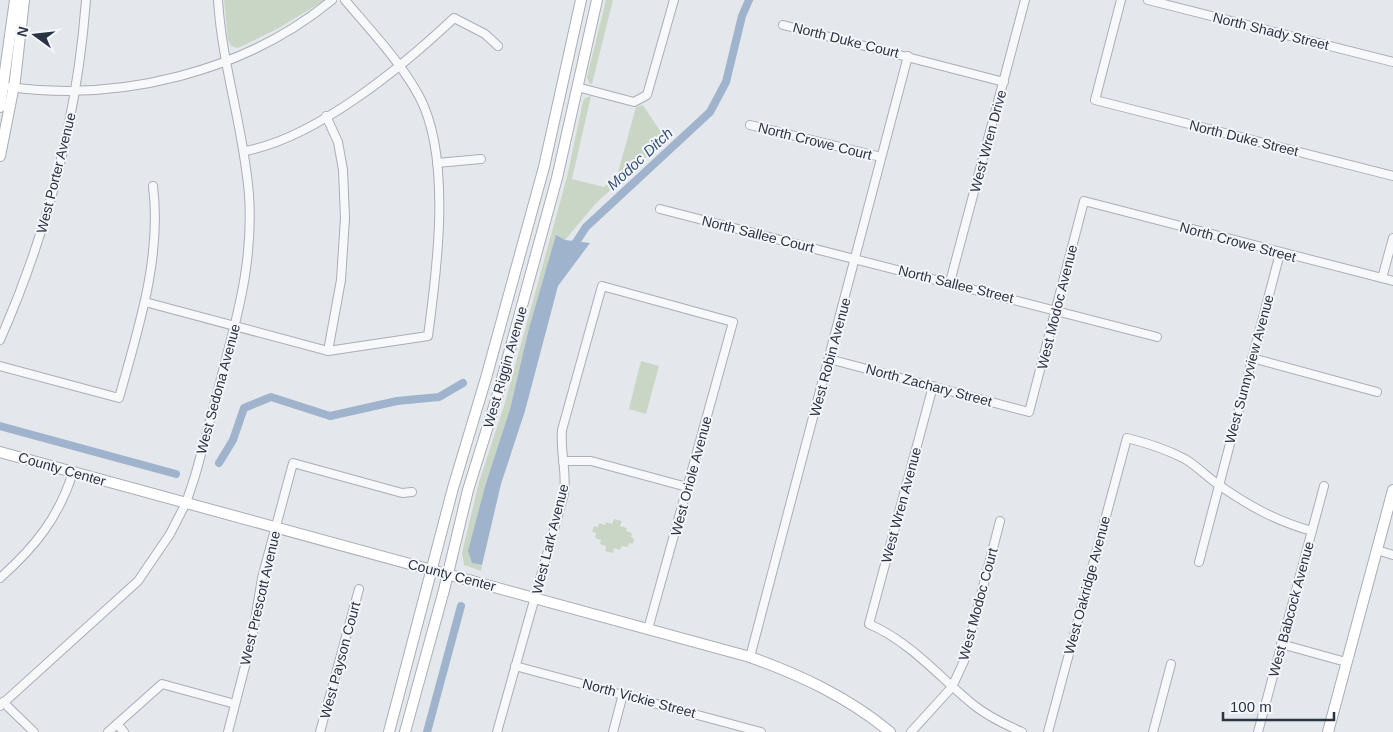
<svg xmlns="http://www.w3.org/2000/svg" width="1393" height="732" font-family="Helvetica,sans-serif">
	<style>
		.green { fill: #c9d6c5 }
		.water { fill: #9fb4cc }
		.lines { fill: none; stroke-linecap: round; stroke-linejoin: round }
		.canal { stroke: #9fb4cc; stroke-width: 8 }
		.street-casing { stroke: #a9aeb7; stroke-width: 10 }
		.secondary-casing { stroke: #a9aeb7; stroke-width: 12 }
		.street { stroke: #f7f8fa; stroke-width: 8 }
		.secondary { stroke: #fff; stroke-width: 10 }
		.labels { text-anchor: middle; stroke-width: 4; stroke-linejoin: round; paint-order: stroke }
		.street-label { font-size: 14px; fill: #2b3445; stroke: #f4f6f9 }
		.water-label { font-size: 15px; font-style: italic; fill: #34527a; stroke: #f4f6f9 }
	</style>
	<rect width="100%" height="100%" fill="#e4e7ec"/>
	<g class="green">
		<path d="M224,0H325L277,29L238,48L231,46L228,40Z"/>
		<path d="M606,0H613L592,84L589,83L587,77Z"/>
		<path d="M591,96L572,179L604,187L617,176L636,107L643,105L666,140L597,202L565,240L556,236L529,328L510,409L486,483L472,563L482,565L481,571L464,565L462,553L479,482L504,406L567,177L583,101L585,98Z"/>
		<path d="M641,361L659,366L646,414L629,409Z"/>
		<path d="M614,519L622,521L620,526L627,528L626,531L632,533L631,537L634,539L633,544L629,543L628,547L622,546L620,550L614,548L613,553L605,551L606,546L600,544L601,540L595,538L596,533L592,532L594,526L598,527L599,523L605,525L606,522L612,524Z"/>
	</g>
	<path class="water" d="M556,235L565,240L590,243L558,286L525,411L501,484L482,565L472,563L468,551L486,483L510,409L529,328Z"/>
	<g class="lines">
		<g class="canal">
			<path d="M571,250L586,227L710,112L726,82L742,16L749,0"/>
			<path d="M0,426L176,474"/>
			<path d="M219,463L233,440L244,408L271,397L330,416L397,401L439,397L463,383"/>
			<path d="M427,732L461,606"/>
		</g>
		<defs>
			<g id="street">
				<path d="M1121,0L1095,100L1393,176"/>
				<path d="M1148,0L1393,62"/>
				<path d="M783,25L1004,82"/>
				<path d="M10,87C120,102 245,72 332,0"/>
				<path d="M577,87L634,102L647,95L674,0"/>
				<path d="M326,116L338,142L343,170L345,218L341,280L328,351"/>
				<path d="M750,125L881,157"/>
				<path d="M245,151C316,138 402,67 454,18L485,34L498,46"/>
				<path d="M437,163L481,159"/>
				<path d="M660,209L1157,337"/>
				<path d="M1382,278L1393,238"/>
				<path d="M950,282L1025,0"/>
				<path d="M145,302L328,351L428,336C437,270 452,157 419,96C400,61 370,30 345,0"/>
				<path d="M0,340C48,231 77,118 86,0"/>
				<path d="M1252,358L1377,392"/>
				<path d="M829,359L1029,412L1084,201L1393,281"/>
				<path d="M0,366L119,398C138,329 162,258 153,186"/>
				<path d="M933,386L869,624C911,642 940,678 975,706C989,717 1006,725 1022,732"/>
				<path d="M563,461H591L687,487"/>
				<path d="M1377,550L1393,555"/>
				<path d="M1199,562L1280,253"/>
				<path d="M0,578C35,547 59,517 73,472"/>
				<path d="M1281,644L1346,662"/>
				<path d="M750,657L908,56"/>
				<path d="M515,666L761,732"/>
				<path d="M3,702L34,732"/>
				<path d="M0,706L138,581L170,534L186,503L195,476C206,437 216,398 226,359C241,303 253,253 249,195C244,129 222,66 218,0"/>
				<path d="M117,724L124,732"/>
				<path d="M108,732L162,684L235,704"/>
				<path d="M228,732L252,639L262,578L293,463L402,493L412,492"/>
				<path d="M320,732L359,589"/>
				<path d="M497,732L564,494C567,472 560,452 562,430L602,286L733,322L648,629"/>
				<path d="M613,732L623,694"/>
				<path d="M911,732L952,687L964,661L1000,521"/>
				<path d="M1048,732L1127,438C1147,443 1166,449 1185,459C1197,466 1207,477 1219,485C1249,506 1276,521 1312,531"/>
				<path d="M1153,732L1171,664"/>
				<path d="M1258,732L1324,486"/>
			</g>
			<g id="secondary">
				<path d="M0,107L15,0"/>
				<path d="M0,156L15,80L24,0"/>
				<path d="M0,452L750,657C800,675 848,697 890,732"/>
				<path d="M389,732L453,488L486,378L544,167L581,0"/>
				<path d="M405,732L444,590L468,490L497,397L557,178L597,0"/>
				<path d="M1328,732L1393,490"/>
			</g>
		</defs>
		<use href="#street" class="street-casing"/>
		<use href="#secondary" class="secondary-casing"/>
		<use href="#street" class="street"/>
		<use href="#secondary" class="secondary"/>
	</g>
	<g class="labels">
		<g class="street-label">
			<text transform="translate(1271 31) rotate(14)" y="5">North Shady Street</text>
			<text transform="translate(846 40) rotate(14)" y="5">North Duke Court</text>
			<text transform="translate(1244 138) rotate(14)" y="5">North Duke Street</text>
			<text transform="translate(815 141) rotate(14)" y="5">North Crowe Court</text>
			<text transform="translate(988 141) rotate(-75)" y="5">West Wren Drive</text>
			<text transform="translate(56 173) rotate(-76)" y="5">West Porter Avenue</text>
			<text transform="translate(758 234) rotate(14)" y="5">North Sallee Court</text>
			<text transform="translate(1238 242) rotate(15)" y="5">North Crowe Street</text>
			<text transform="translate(956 284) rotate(14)" y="5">North Sallee Street</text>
			<text transform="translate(1057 307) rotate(-76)" y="5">West Modoc Avenue</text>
			<text transform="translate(830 357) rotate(-75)" y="5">West Robin Avenue</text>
			<text transform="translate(505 367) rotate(-74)" y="5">West Riggin Avenue</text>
			<text transform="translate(1249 369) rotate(-75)" y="5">West Sunnyview Avenue</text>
			<text transform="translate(929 385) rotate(15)" y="5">North Zachary Street</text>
			<text transform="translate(218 389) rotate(-75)" y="5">West Sedona Avenue</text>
			<text transform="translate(62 469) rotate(16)" y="5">County Center</text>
			<text transform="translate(691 476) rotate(-75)" y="5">West Oriole Avenue</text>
			<text transform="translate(901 505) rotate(-75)" y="5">West Wren Avenue</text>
			<text transform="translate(550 539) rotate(-76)" y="5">West Lark Avenue</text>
			<text transform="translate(452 575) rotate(15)" y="5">County Center</text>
			<text transform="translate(1087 585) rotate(-75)" y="5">West Oakridge Avenue</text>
			<text transform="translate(260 598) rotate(-77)" y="5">West Prescott Avenue</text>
			<text transform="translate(978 604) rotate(-75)" y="5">West Modoc Court</text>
			<text transform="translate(1291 609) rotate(-75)" y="5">West Babcock Avenue</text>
			<text transform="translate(340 660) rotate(-75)" y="5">West Payson Court</text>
			<text transform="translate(639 698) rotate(15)" y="5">North Vickie Street</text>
		</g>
		<g class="water-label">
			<text transform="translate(640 159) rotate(-43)" y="5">Modoc Ditch</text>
		</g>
	</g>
	<g transform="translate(35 35) rotate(285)" stroke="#f4f6f9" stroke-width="4" paint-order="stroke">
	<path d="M0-4L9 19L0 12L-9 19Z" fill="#2b3445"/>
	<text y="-8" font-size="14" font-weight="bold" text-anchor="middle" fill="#2b3445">N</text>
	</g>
	<path d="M1223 712v8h111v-8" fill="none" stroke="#2b3445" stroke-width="2.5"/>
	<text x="1230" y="712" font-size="15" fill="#2b3445" stroke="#f4f6f9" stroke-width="4" paint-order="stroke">100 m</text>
</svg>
